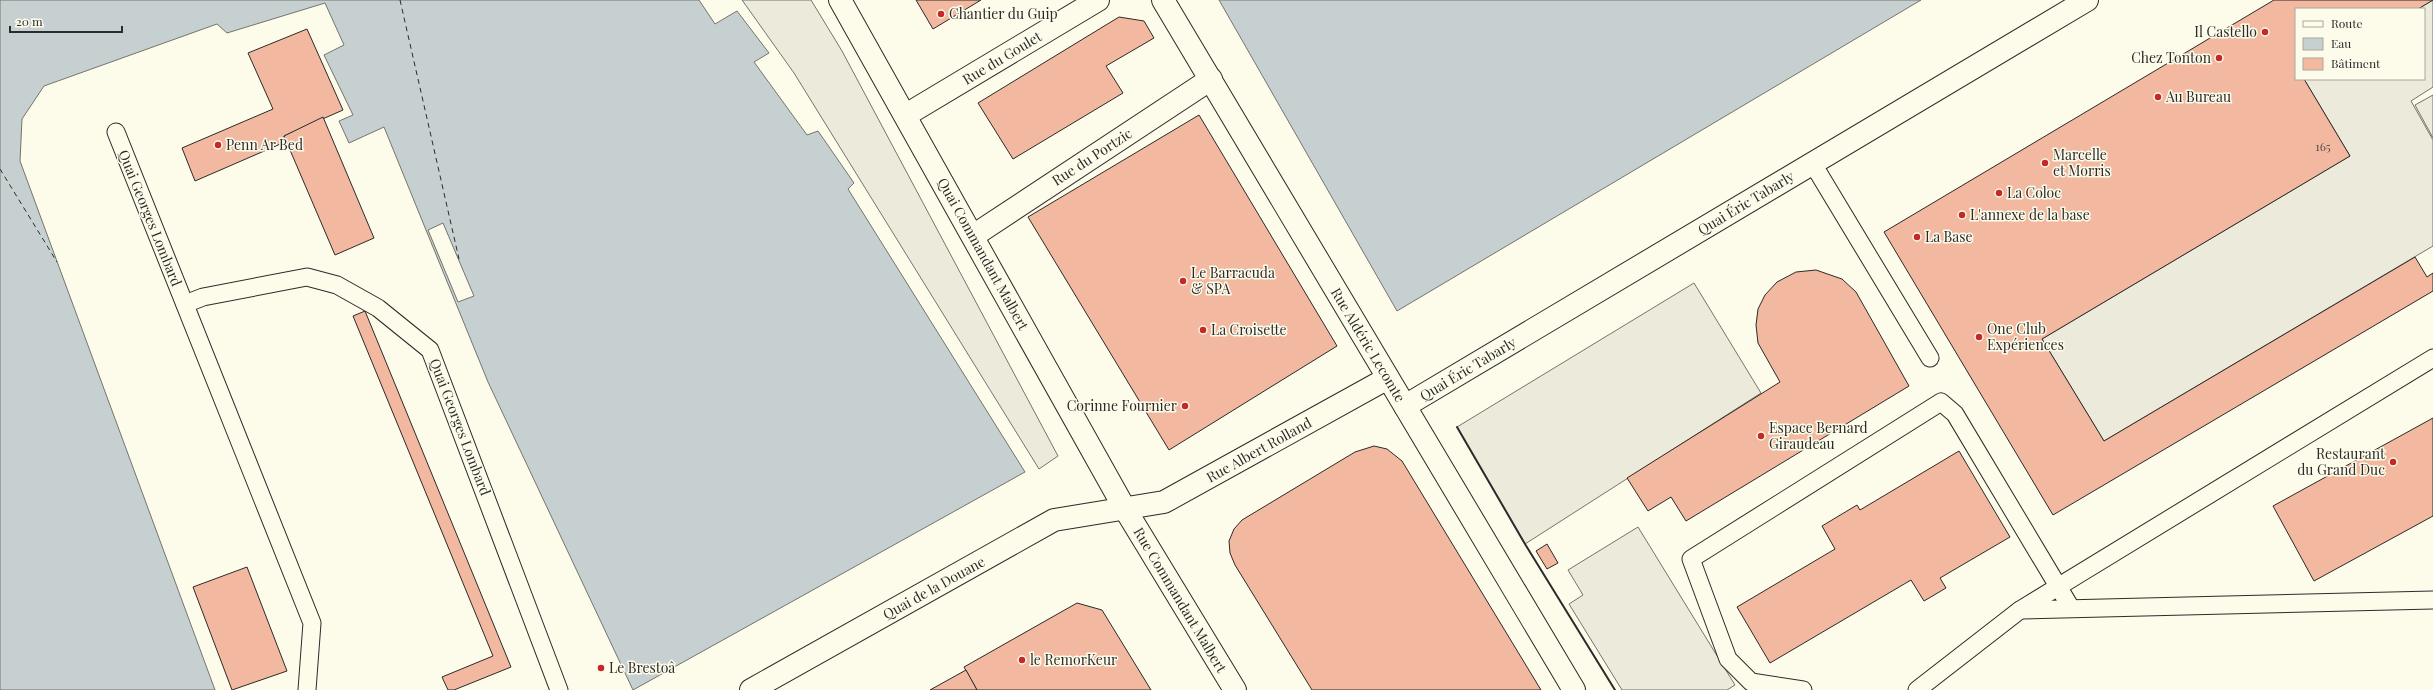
<svg xmlns="http://www.w3.org/2000/svg" width="2433" height="690" font-family="'Playfair Display',serif">
	<style>
		.parking { fill: #eceadb; stroke: #74746e }
		.water { fill: #c7d0d0; stroke: #74746e }
		.pier { fill: #fdfbea; stroke: #74746e }
		.lines { fill: none; stroke-linecap: round; stroke-linejoin: round }
		.ferry { stroke: #2b2b2b; stroke-width: 1; stroke-dasharray: 5 4; stroke-linecap: butt }
		.building { fill: #f2b8a0; stroke: #2b2b2b }
		.service-casing { stroke: #2b2b2b; stroke-width: 19 }
		.minor-casing { stroke: #2b2b2b; stroke-width: 24 }
		.tertiary-casing { stroke: #2b2b2b; stroke-width: 24 }
		.service { stroke: #fdfbea; stroke-width: 17 }
		.minor { stroke: #fdfbea; stroke-width: 22 }
		.tertiary { stroke: #fdfbea; stroke-width: 22 }
		.wall { stroke: #2b2b2b; stroke-width: 2 }
		.poi-dot { fill: #c62828; stroke: #fdfbea; stroke-width: 1.5 }
		.labels { text-anchor: middle; stroke-width: 3; stroke-linejoin: round; paint-order: stroke }
		.number-label { font-size: 12px; fill: #5d4e48 }
		.poi-label { font-size: 14px; fill: #2b2b2b; stroke: #fdfbea; text-anchor: start }
		.street-label { font-size: 14px; fill: #2b2b2b; stroke: #fdfbea }
	</style>
	<rect width="100%" height="100%" fill="#fdfbea"/>
	<g class="parking">
		<path d="M742,0H811L842,51L1058,456L1039,469L794,73Z"/>
		<path d="M2433,0V87L2411,101L2433,140V246L2104,441L2042,339L2350,156L2304,79H2424V9H2418Z"/>
		<path d="M2433,95V138L2415,105Z"/>
		<path d="M1694,283L1761,393L1525,544L1457,427Z"/>
		<path d="M1638,527L1735,685L1727,690H1622L1569,604L1583,595L1568,570Z"/>
	</g>
	<g class="water">
		<path d="M0,0H699L715,24L737,11L769,53L754,62L807,135L818,131L854,183L848,189L1025,472L633,690L488,382L384,127L349,143L339,121L353,115L324,55L344,45L325,3L227,33L217,24L44,86L22,119L20,161L215,690H0Z"/>
		<path d="M1219,0H1921L1397,311Z"/>
	</g>
	<path class="pier" d="M443,223L474,296L458,302L428,230Z"/>
	<g class="lines">
		<g class="ferry">
			<path d="M400,0L459,259"/>
			<path d="M0,169L57,262"/>
		</g>
	</g>
	<g class="building">
		<path d="M916,0H981L933,29Z"/>
		<path d="M2274,0H2433L2418,9H2296V79H2304L2350,156L2042,339L2104,441L2415,257L2427,277L2433,273V291L2053,515L1884,232Z"/>
		<path d="M1119,17L1144,21L1154,38L1106,66L1123,93L1013,159L978,103Z"/>
		<path d="M307,29L343,110L284,136L285,142L195,181L182,148L273,109L248,53Z"/>
		<path d="M1199,115L1337,346L1169,450L1028,217Z"/>
		<path d="M323,117L374,238L335,255L284,136Z"/>
		<path d="M1816,270L1842,279L1856,292L1909,386L1686,521L1671,497L1648,511L1627,478L1780,382L1758,343L1756,325L1758,309L1765,295L1777,282L1796,272Z"/>
		<path d="M365,311L511,667L454,690H448L442,677L493,656L353,316Z"/>
		<path d="M2433,418V516L2314,581L2273,506Z"/>
		<path d="M1374,446L1387,449L1402,461L1541,690H1312L1235,565L1230,553L1229,541L1234,529L1242,520L1355,452Z"/>
		<path d="M1959,451L2010,537L1940,578L1946,588L1924,601L1911,580L1770,663L1737,607L1835,549L1822,526L1857,505L1860,510Z"/>
		<path d="M1547,544L1558,563L1547,569L1536,551Z"/>
		<path d="M247,567L287,671L232,690L193,587Z"/>
		<path d="M1077,603L1102,610L1151,690H977L964,667Z"/>
		<path d="M966,670L977,690H930Z"/>
	</g>
	<g class="lines">
		<defs>
			<g id="service">
				<path d="M116,132L312,623L307,690"/>
				<path d="M1813,164L1930,358"/>
				<path d="M185,304L203,297L307,277L337,285L378,308L430,350L559,690"/>
				<path d="M2020,610L2433,600"/>
				<path d="M1803,690L1751,682L1728,659L1691,559L1941,402L1955,414L2071,608"/>
				<path d="M1917,690L2020,610L2433,358"/>
			</g>
			<g id="minor">
				<path d="M1163,0L1574,690"/>
				<path d="M906,115L1098,0"/>
				<path d="M973,236L1211,79"/>
				<path d="M1405,406L2087,0"/>
				<path d="M751,690L1054,520L1164,502L1388,378"/>
			</g>
			<path id="tertiary" d="M840,0L1125,509L1235,690"/>
		</defs>
		<use href="#service" class="service-casing"/>
		<use href="#minor" class="minor-casing"/>
		<use href="#tertiary" class="tertiary-casing"/>
		<use href="#service" class="service"/>
		<use href="#minor" class="minor"/>
		<use href="#tertiary" class="tertiary"/>
		<path class="wall" d="M1457,427L1525,544L1615,690"/>
	</g>
	<g class="poi-dot">
		<circle cx="941" cy="14" r="4"/>
		<circle cx="2265" cy="32" r="4"/>
		<circle cx="2219" cy="58" r="4"/>
		<circle cx="2158" cy="97" r="4"/>
		<circle cx="218" cy="145" r="4"/>
		<circle cx="2045" cy="163" r="4"/>
		<circle cx="1999" cy="193" r="4"/>
		<circle cx="1962" cy="215" r="4"/>
		<circle cx="1917" cy="237" r="4"/>
		<circle cx="1183" cy="281" r="4"/>
		<circle cx="1203" cy="330" r="4"/>
		<circle cx="1979" cy="337" r="4"/>
		<circle cx="1185" cy="406" r="4"/>
		<circle cx="1761" cy="436" r="4"/>
		<circle cx="2393" cy="462" r="4"/>
		<circle cx="1022" cy="660" r="4"/>
		<circle cx="601" cy="668" r="4"/>
	</g>
	<g class="labels">
		<g class="number-label">
			<text x="2323" y="151">165</text>
		</g>
		<g class="poi-label">
			<text x="949" y="19">Chantier du Guip</text>
			<text x="2257" y="37" text-anchor="end">Il Castello</text>
			<text x="2211" y="63" text-anchor="end">Chez Tonton</text>
			<text x="2166" y="102">Au Bureau</text>
			<text x="226" y="150">Penn Ar Bed</text>
			<text x="2053" y="160">Marcelle<tspan x="2053" dy="16">et Morris</tspan></text>
			<text x="2007" y="198">La Coloc</text>
			<text x="1970" y="220">L'annexe de la base</text>
			<text x="1925" y="242">La Base</text>
			<text x="1191" y="278">Le Barracuda<tspan x="1191" dy="16">&amp; SPA</tspan></text>
			<text x="1987" y="334">One Club<tspan x="1987" dy="16">Expériences</tspan></text>
			<text x="1211" y="335">La Croisette</text>
			<text x="1177" y="411" text-anchor="end">Corinne Fournier</text>
			<text x="1769" y="433">Espace Bernard<tspan x="1769" dy="16">Giraudeau</tspan></text>
			<text x="2385" y="459" text-anchor="end">Restaurant<tspan x="2385" dy="16">du Grand Duc</tspan></text>
			<text x="1030" y="665">le RemorKeur</text>
			<text x="609" y="673">Le Brestoâ</text>
		</g>
		<g class="street-label">
			<text transform="translate(1002 58) rotate(-31)" y="5">Rue du Goulet</text>
			<text transform="translate(1092 157) rotate(-33)" y="5">Rue du Portzic</text>
			<text transform="translate(1746 203) rotate(-31)" y="5">Quai Éric Tabarly</text>
			<text transform="translate(150 218) rotate(68)" y="5">Quai Georges Lombard</text>
			<text transform="translate(983 254) rotate(61)" y="5">Quai Commandant Malbert</text>
			<text transform="translate(1368 345) rotate(59)" y="5">Rue Aldéric Lecomte</text>
			<text transform="translate(1468 369) rotate(-31)" y="5">Quai Éric Tabarly</text>
			<text transform="translate(460 427) rotate(69)" y="5">Quai Georges Lombard</text>
			<text transform="translate(1259 450) rotate(-29)" y="5">Rue Albert Rolland</text>
			<text transform="translate(934 588) rotate(-29)" y="5">Quai de la Douane</text>
			<text transform="translate(1180 600) rotate(59)" y="5">Rue Commandant Malbert</text>
		</g>
	</g>
	<rect x="2295" y="8" width="130" height="72" fill="#fdfbea" stroke="#a9a89e"/>
	<rect x="2303" y="21" width="20" height="6" fill="#fdfbea" stroke="#a9a89e"/>
	<text x="2331" y="28" font-size="12" fill="#2b2b2b">Route</text>
	<rect x="2303" y="38" width="20" height="12" fill="#c7d0d0" stroke="#a9a89e"/>
	<text x="2331" y="48" font-size="12" fill="#2b2b2b">Eau</text>
	<rect x="2303" y="58" width="20" height="12" fill="#f2b8a0" stroke="#a9a89e"/>
	<text x="2331" y="68" font-size="12" fill="#2b2b2b">Bâtiment</text>
	<path d="M10 26v6h112v-6" fill="none" stroke="#2b2b2b" stroke-width="2"/>
	<text x="16" y="26" font-size="12" fill="#2b2b2b" stroke="#fdfbea" stroke-width="3" paint-order="stroke">20 m</text>
</svg>
